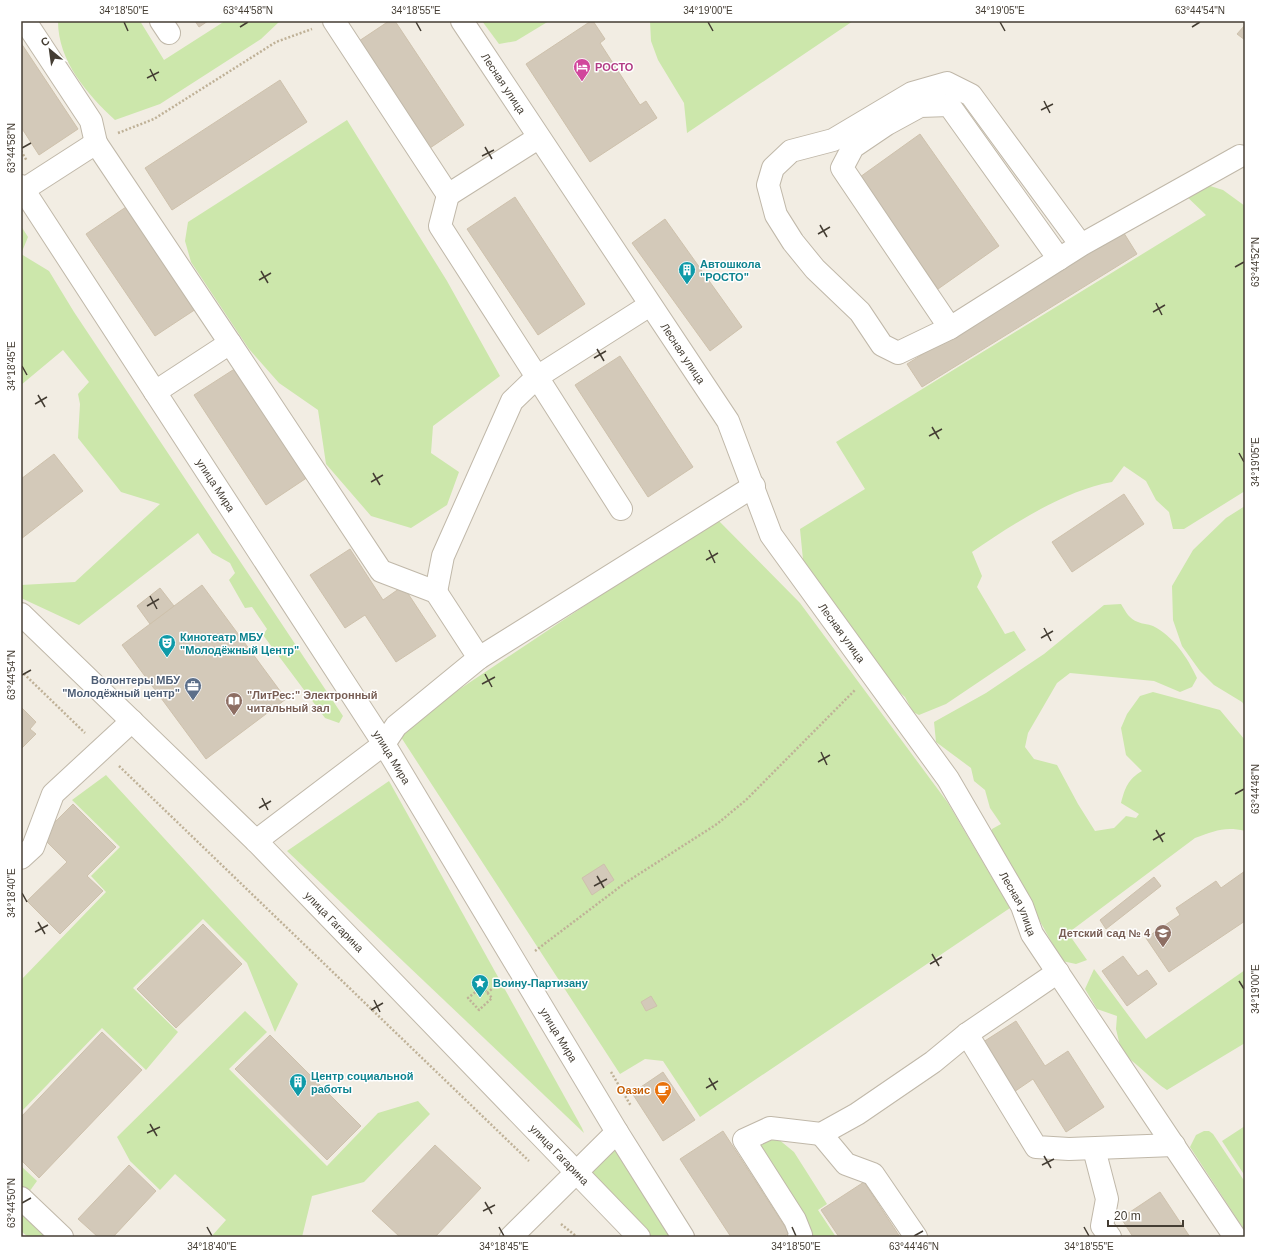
<svg xmlns="http://www.w3.org/2000/svg" width="1266" height="1258" font-family="Helvetica,sans-serif">
	<style>
		.green { fill: #cce7ab }
		.building { fill: #d3c9b9; stroke: #cec1ac }
		.lines { fill: none; stroke-linecap: round; stroke-linejoin: round }
		.minor-casing { stroke: #c0b8a9; stroke-width: 24 }
		.path { stroke: #bfb197; stroke-width: 2.5; stroke-dasharray: 2 2; stroke-linecap: butt }
		.minor { stroke: #fff; stroke-width: 22 }
		.ticks { fill: none; stroke: #443d33; stroke-width: 1.5 }
		.labels { text-anchor: middle; stroke-width: 3; stroke-linejoin: round; paint-order: stroke }
		.hotel-label { font-size: 11px; font-weight: bold; fill: #b23c85; stroke: #fff; text-anchor: start }
		.street-label { font-size: 11px; fill: #443d33; stroke: #fff }
		.culture-label { font-size: 11px; font-weight: bold; fill: #0d838f; stroke: #fff; text-anchor: start }
		.service-label { font-size: 11px; font-weight: bold; fill: #4e5e75; stroke: #fff; text-anchor: end }
		.education-label { font-size: 11px; font-weight: bold; fill: #785e54; stroke: #fff; text-anchor: start }
		.food-label { font-size: 11px; font-weight: bold; fill: #c56008; stroke: #fff; text-anchor: end }
		.neatline { fill: none; stroke: #443d33; stroke-width: 1.5 }
		.ticks-label { font-size: 10px; text-anchor: middle; fill: #443d33 }
	</style>
	<rect width="100%" height="100%" fill="#f2ede3"/>
	<g class="green">
		<path d="M58,21H140L164,60L225,21H280L261,39L160,104L115,120C87,94 58,61 58,21Z"/>
		<path d="M482,21H549L516,41L499,44Z"/>
		<path d="M650,21H853L687,133L684,103L658,60L651,41Z"/>
		<path d="M347,120L447,281L500,376L433,426L431,453L459,472L447,505L411,528L371,516L326,464L318,410L279,383L249,349L191,262L185,241L188,222Z"/>
		<path d="M1210,186L1223,190L1245,206V491L1184,529H1173L1169,512L1156,500L1146,481L1124,466L1112,482C1065,490 1011,525 972,552L982,576L977,587L1005,634L1014,631L1026,650L946,704L919,715L913,712L905,697L884,679L866,646L852,631L804,570L800,529L865,489L836,442L1206,215L1182,192L1195,187Z"/>
		<path d="M21,226L28,237L21,254L49,271L74,312L343,716L339,723L325,718L263,635L267,629L252,607L245,608L229,580L235,573L230,563L212,553L198,533L79,625L21,598V585L75,582L160,504L121,492L78,438L80,404L78,394L89,382L63,350L21,385Z"/>
		<path d="M1245,506V706L1242,702L1214,685L1200,671L1182,646L1173,620L1172,586L1193,550L1226,518Z"/>
		<path d="M716,518L800,603L948,803L1010,908L700,1117L663,1061L645,1059L620,1074L397,731Z"/>
		<path d="M1121,604C1126,612 1129,619 1138,622C1142,624 1148,624 1153,626C1173,636 1188,658 1197,678L1192,687L1180,692L1154,681L1070,673L1057,683L1028,733L1025,747L1034,759L1057,765L1078,804L1095,831L1114,828L1126,816L1136,818L1139,814L1121,803C1125,788 1128,779 1142,771L1126,755L1121,728L1127,714L1140,696L1153,692L1220,710L1245,740V831C1225,826 1214,831 1195,838L1068,933L1087,960L1076,964L1062,961L1017,880L990,839L992,829L1001,824L990,808L985,790L974,781L971,768L936,742L934,722L986,693L1044,654L1104,605Z"/>
		<path d="M106,775L298,984L275,1032L247,963L203,919L133,988L178,1032L146,1070L102,1028L21,1112V980L106,892L91,876L120,847L72,800Z"/>
		<path d="M389,781L582,1128L584,1133L287,851Z"/>
		<path d="M1094,969L1146,1039L1245,970V1043L1167,1090C1151,1080 1139,1064 1122,1054L1116,1029L1117,1016L1097,1009L1085,989Z"/>
		<path d="M245,1011L267,1032L229,1069L327,1166L378,1113L418,1101L430,1114L364,1182L312,1196L302,1237H211L226,1220L175,1174L160,1190L130,1161L117,1137Z"/>
		<path d="M1245,1126V1176L1222,1141Z"/>
		<path d="M1204,1131H1209L1213,1134L1245,1182V1231L1190,1147L1196,1135Z"/>
		<path d="M772,1134L794,1152L827,1204L818,1210L836,1237H813L752,1142Z"/>
		<path d="M616,1147L673,1237H651L583,1174Z"/>
		<path d="M21,1166L37,1181L29,1192L21,1185Z"/>
		<path d="M21,1214L47,1237H28L21,1231Z"/>
	</g>
	<g class="building">
		<path d="M195,21H208L199,27Z"/>
		<path d="M389,21H395L464,125L430,148L359,41Z"/>
		<path d="M591,21H593L605,39L600,43L640,105L646,101L657,118L590,162L526,64Z"/>
		<path d="M1245,25V40L1237,34Z"/>
		<path d="M21,43L78,129L39,155L21,127Z"/>
		<path d="M280,80L307,122L172,210L145,168Z"/>
		<path d="M920,134L999,246L938,289L860,177Z"/>
		<path d="M515,197L585,304L538,335L467,229Z"/>
		<path d="M126,207L196,309L155,336L86,234Z"/>
		<path d="M665,219L742,327L710,351L632,243Z"/>
		<path d="M1122,230L1137,254L922,387L907,364Z"/>
		<path d="M620,356L693,467L648,497L575,385Z"/>
		<path d="M236,368L308,477L266,505L194,395Z"/>
		<path d="M54,454L83,491L21,539V479Z"/>
		<path d="M1124,494L1144,524L1072,572L1052,542Z"/>
		<path d="M350,549L383,600L403,586L436,636L396,662L365,615L345,628L310,575Z"/>
		<path d="M202,585L286,699L206,759L122,645Z"/>
		<path d="M160,588L174,606L150,624L137,606Z"/>
		<path d="M21,707L36,722L30,729L36,734L21,749Z"/>
		<path d="M73,804L116,847L87,876L103,891L60,934L27,901L67,862L41,836Z"/>
		<path d="M604,864L614,880L592,895L582,878Z"/>
		<path d="M1245,871V921L1169,972L1146,938L1180,915L1176,908L1216,881L1221,888Z"/>
		<path d="M1154,877L1161,886L1106,929L1100,920Z"/>
		<path d="M203,924L242,964L176,1028L137,989Z"/>
		<path d="M1123,956L1138,976L1147,970L1157,984L1127,1006L1102,971Z"/>
		<path d="M651,996L657,1006L646,1011L641,1002Z"/>
		<path d="M1016,1021L1045,1066L1068,1051L1104,1107L1066,1132L1033,1079L1011,1094L980,1044Z"/>
		<path d="M102,1032L142,1070L39,1178L21,1160V1117Z"/>
		<path d="M270,1035L361,1126L327,1160L235,1069Z"/>
		<path d="M663,1072L695,1120L663,1141L632,1093Z"/>
		<path d="M723,1131L789,1233L783,1237H731L680,1159Z"/>
		<path d="M435,1145L481,1188L435,1237H400L372,1211Z"/>
		<path d="M129,1165L156,1191L113,1237H98L78,1219Z"/>
		<path d="M864,1182L900,1237H839L821,1210Z"/>
		<path d="M1160,1192L1190,1237H1133L1121,1218Z"/>
	</g>
	<g class="lines">
		<defs>
			<g id="minor">
				<path d="M25,21L91,121L96,143"/>
				<path d="M161,21L169,33"/>
				<path d="M334,21L448,195L538,138"/>
				<path id="s1" d="M462,21L728,421L771,535L948,779L1022,906L1032,934L1235,1237"/>
				<path id="s2" d="M21,186L384,744L617,1132L683,1237"/>
				<path d="M23,190L96,143L230,343"/>
				<path d="M448,195L440,226L537,377L650,305"/>
				<path d="M1081,245L971,95L947,83L912,93L833,140L791,151L773,168L768,185L776,215L793,242L815,269L860,312L882,345L898,353L950,328L1081,245L1240,156"/>
				<path d="M950,328L842,168L853,147L887,124L920,106L949,105L1059,259"/>
				<path d="M155,392L230,343L381,571L436,592L479,658"/>
				<path d="M436,592L443,556L512,401L537,377L621,509"/>
				<path id="s3" d="M21,614L256,841L639,1237"/>
				<path d="M256,841L384,744L396,726L479,658L754,486"/>
				<path d="M21,858L33,847L53,794L132,721"/>
				<path d="M967,1034L1036,1147L1069,1149L1174,1145"/>
				<path d="M821,1134L846,1164L873,1174L916,1237"/>
				<path d="M1094,1149L1107,1199L1102,1226L1110,1237"/>
				<path d="M21,1198L62,1237"/>
				<path d="M511,1237L617,1132"/>
				<path d="M799,1237L801,1235L795,1220L744,1140L770,1128L821,1134L857,1114L933,1062L967,1034L1058,972"/>
			</g>
		</defs>
		<use href="#minor" class="minor-casing"/>
		<g class="path">
			<path d="M118,133L154,119L276,42L312,29"/>
			<path d="M21,151L27,161"/>
			<path d="M21,671L85,733"/>
			<path d="M119,766L529,1161"/>
			<path d="M535,951L625,883L717,824L746,800L855,690"/>
			<path d="M482,987L492,998L479,1010L468,998Z"/>
			<path d="M487,993L499,983"/>
			<path d="M611,1072L631,1106"/>
			<path d="M561,1224L577,1237"/>
		</g>
		<use href="#minor" class="minor"/>
	</g>
	<path class="ticks" d="M124,22L128,31M416,22L421,31M708,22L713,31M1000,22L1005,31M240,27L248,22M1192,27L1200,22M150,69L156,81M147,78L159,72M1044,101L1050,113M1041,110L1053,104M485,147L492,159M22,148L31,143M482,156L494,150M820,225L827,237M818,234L830,227M1235,267L1244,262M261,271L268,283M259,280L271,273M1156,303L1162,315M1153,312L1165,305M597,349L604,361M594,358L606,351M22,366L27,375M38,395L45,407M35,404L47,397M932,427L939,439M929,436L942,429M1239,453L1244,462M373,473L380,485M371,482L383,475M709,550L715,563M706,560L718,553M150,596L157,609M147,606L159,599M1044,628L1051,641M1041,638L1053,631M485,674L492,687M22,675L31,670M482,684L495,677M821,752L827,765M818,762L830,755M1235,794L1244,789M262,798L268,810M259,808L271,801M1156,830L1163,842M1153,840L1165,833M597,876L604,888M594,886L607,879M22,893L27,902M38,922L45,934M35,932L48,925M932,954L939,966M930,964L942,957M1239,981L1244,989M374,1000L380,1012M371,1010L383,1003M709,1078L716,1090M706,1088L718,1081M150,1124L157,1136M147,1133L160,1127M1044,1156L1051,1168M1042,1165L1054,1159M485,1202L492,1214M22,1203L31,1198M483,1211L495,1205M207,1227L212,1236M499,1227L504,1236M792,1227L796,1236M1084,1227L1089,1236M914,1236L923,1231"/>
	<defs>
		<symbol id="hotel-pin" viewBox="-11 -11 22 30"><path d="M0 17L-7.5 6A9.5 9.5 0 1 1 7.5 6Z" fill="#d1479c" stroke="#fff"/><path d="M-6-4.5h1.5V1H6V5H4.5V3h-9V5H-6ZM-4 0a1.8 1.8 0 1 1 3.6 0ZM.5 0V-2.5h3Q6-2.5 6 0Z" fill="#fff"/></symbol>
		<symbol id="building-pin" viewBox="-11 -11 22 30"><path d="M0 17L-7.5 6A9.5 9.5 0 1 1 7.5 6Z" fill="#0f9aa8" stroke="#fff"/><path d="M-4-6H4V6H1V3H-1V6H-4ZM-2.5-4.3h1.7v1.8h-1.7ZM.8-4.3h1.7v1.8H.8ZM-2.5-1h1.7V.8h-1.7ZM.8-1h1.7V.8H.8Z" fill="#fff"/></symbol>
		<symbol id="theatre-pin" viewBox="-11 -11 22 30"><path d="M0 17L-7.5 6A9.5 9.5 0 1 1 7.5 6Z" fill="#0f9aa8" stroke="#fff"/><path d="M-5-5.5Q0-4 5-5.5V0Q5 5 0 6Q-5 5-5 0ZM-3.3-2.5H-1v1.5H-3.3ZM1-2.5H3.3v1.5H1ZM-2.8 1Q0 5.5 2.8 1Z" fill="#fff"/></symbol>
		<symbol id="office-pin" viewBox="-11 -11 22 30"><path d="M0 17L-7.5 6A9.5 9.5 0 1 1 7.5 6Z" fill="#5c6f8a" stroke="#fff"/><path d="M-6-3h4V-5.5h4V-3h4V5H-6ZM-1-4.5V-3h2v-1.5ZM-6 0V1H6V0Z" fill="#fff"/></symbol>
		<symbol id="library-pin" viewBox="-11 -11 22 30"><path d="M0 17L-7.5 6A9.5 9.5 0 1 1 7.5 6Z" fill="#8d6e63" stroke="#fff"/><path d="M-6-4Q-3-5.5-.7-3.5V5Q-3 3-6 4ZM6-4Q3-5.5 .7-3.5V5Q3 3 6 4Z" fill="#fff"/></symbol>
		<symbol id="school-pin" viewBox="-11 -11 22 30"><path d="M0 17L-7.5 6A9.5 9.5 0 1 1 7.5 6Z" fill="#8d6e63" stroke="#fff"/><path d="M0-5L7-2L0 1L-7-2ZM-4 1L0 2.5L4 1V4Q0 6-4 4Z" fill="#fff"/></symbol>
		<symbol id="sight-pin" viewBox="-11 -11 22 30"><path d="M0 17L-7.5 6A9.5 9.5 0 1 1 7.5 6Z" fill="#0f9aa8" stroke="#fff"/><path d="M0-6L1.8-2.2L6-1.7L2.9 1.2L3.7 5.4L0 3.3L-3.7 5.4L-2.9 1.2L-6-1.7L-1.8-2.2Z" fill="#fff"/></symbol>
		<symbol id="cafe-pin" viewBox="-11 -11 22 30"><path d="M0 17L-7.5 6A9.5 9.5 0 1 1 7.5 6Z" fill="#e8710a" stroke="#fff"/><path d="M-5.5-4.5H6V0H3Q3 3.5 0 3.5H-2.5Q-5.5 3.5-5.5 0ZM3-3.2v2h1.7v-2ZM-6 4.5H4V6H-6Z" fill="#fff"/></symbol>
	</defs>
	<g fill-rule="evenodd">
		<use href="#hotel-pin" x="572" y="57" width="20" height="27"/>
		<use href="#building-pin" x="677" y="260" width="20" height="27"/>
		<use href="#theatre-pin" x="157" y="633" width="20" height="27"/>
		<use href="#office-pin" x="183" y="676" width="20" height="27"/>
		<use href="#library-pin" x="224" y="691" width="20" height="27"/>
		<use href="#school-pin" x="1153" y="923" width="20" height="27"/>
		<use href="#sight-pin" x="470" y="973" width="20" height="27"/>
		<use href="#building-pin" x="288" y="1072" width="20" height="27"/>
		<use href="#cafe-pin" x="653" y="1080" width="20" height="27"/>
	</g>
	<g class="labels">
		<g class="hotel-label">
			<text x="595" y="71">РОСТО</text>
		</g>
		<g class="street-label">
			<text dy="4" stroke="none"><textPath href="#s1" startOffset="75">Лесная улица</textPath></text>
			<text dy="4" stroke="none"><textPath href="#s1" startOffset="399">Лесная улица</textPath></text>
			<text dy="4" stroke="none"><textPath href="#s2" startOffset="357">улица Мира</textPath></text>
			<text dy="4" stroke="none"><textPath href="#s1" startOffset="723">Лесная улица</textPath></text>
			<text dy="4" stroke="none"><textPath href="#s2" startOffset="681">улица Мира</textPath></text>
			<text dy="4" stroke="none"><textPath href="#s1" startOffset="1047">Лесная улица</textPath></text>
			<text dy="4" stroke="none"><textPath href="#s3" startOffset="439">улица Гагарина</textPath></text>
			<text dy="4" stroke="none"><textPath href="#s2" startOffset="1005">улица Мира</textPath></text>
			<text dy="4" stroke="none"><textPath href="#s3" startOffset="763">улица Гагарина</textPath></text>
		</g>
		<g class="culture-label">
			<text x="700" y="268">Автошкола<tspan x="700" dy="13">"РОСТО"</tspan></text>
			<text x="180" y="641">Кинотеатр МБУ<tspan x="180" dy="13">"Молодёжный Центр"</tspan></text>
			<text x="493" y="987">Воину-Партизану</text>
			<text x="311" y="1080">Центр социальной<tspan x="311" dy="13">работы</tspan></text>
		</g>
		<g class="service-label">
			<text x="180" y="684">Волонтеры МБУ<tspan x="180" dy="13">"Молодёжный центр"</tspan></text>
		</g>
		<g class="education-label">
			<text x="247" y="699">"ЛитРес:" Электронный<tspan x="247" dy="13">читальный зал</tspan></text>
			<text x="1150" y="937" text-anchor="end">Детский сад № 4</text>
		</g>
		<g class="food-label">
			<text x="650" y="1094">Оазис</text>
		</g>
	</g>
	<rect width="1266" height="1258" fill="none" stroke="#ffffff" stroke-width="44"/>
	<g transform="translate(50 50) rotate(331)" stroke="#ffffff" stroke-width="3" paint-order="stroke">
	<path d="M0-3L7 15L0 10L-7 15Z" fill="#443d33"/>
	<text y="-6" font-size="11" font-weight="bold" text-anchor="middle" fill="#443d33">С</text>
	</g>
	<path d="M1108 1220v6h75v-6" fill="none" stroke="#443d33" stroke-width="2"/>
	<text x="1114" y="1220" font-size="12" fill="#443d33" stroke="#ffffff" stroke-width="3" paint-order="stroke">20 m</text>
	<rect x="22" y="22" width="1222" height="1214" class="neatline"/>
	<g class="ticks-label">
		<text x="124" y="14">34°18'50"E</text>
		<text x="248" y="14">63°44'58"N</text>
		<text x="416" y="14">34°18'55"E</text>
		<text x="708" y="14">34°19'00"E</text>
		<text x="1000" y="14">34°19'05"E</text>
		<text x="1200" y="14">63°44'54"N</text>
		<text transform="translate(11 148) rotate(-90)" y="4">63°44'58"N</text>
		<text transform="translate(1255 262) rotate(-90)" y="4">63°44'52"N</text>
		<text transform="translate(11 366) rotate(-90)" y="4">34°18'45"E</text>
		<text transform="translate(1255 462) rotate(-90)" y="4">34°19'05"E</text>
		<text transform="translate(11 675) rotate(-90)" y="4">63°44'54"N</text>
		<text transform="translate(1255 789) rotate(-90)" y="4">63°44'48"N</text>
		<text transform="translate(11 893) rotate(-90)" y="4">34°18'40"E</text>
		<text transform="translate(1255 989) rotate(-90)" y="4">34°19'00"E</text>
		<text transform="translate(11 1203) rotate(-90)" y="4">63°44'50"N</text>
		<text x="212" y="1250">34°18'40"E</text>
		<text x="504" y="1250">34°18'45"E</text>
		<text x="796" y="1250">34°18'50"E</text>
		<text x="914" y="1250">63°44'46"N</text>
		<text x="1089" y="1250">34°18'55"E</text>
	</g>
</svg>
